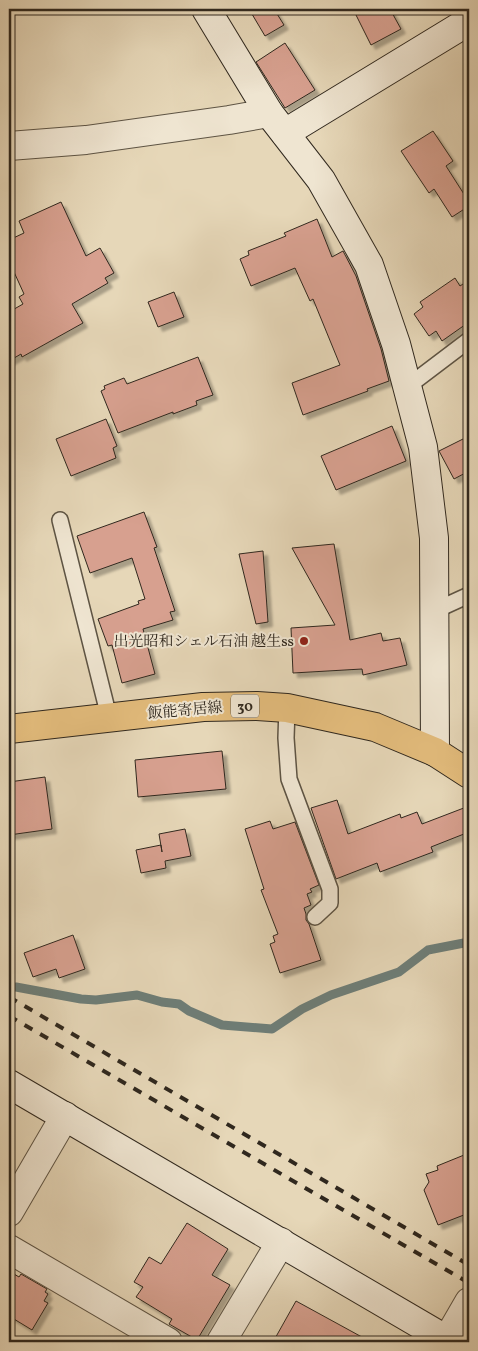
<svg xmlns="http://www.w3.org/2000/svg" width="478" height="1351" font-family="Vollkorn,'Noto Serif JP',serif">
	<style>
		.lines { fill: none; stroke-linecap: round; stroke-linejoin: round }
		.stream { stroke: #6e7e78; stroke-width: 9 }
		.building { fill: #d7a08f; stroke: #30281e; filter: url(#shadow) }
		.lane-casing { stroke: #5e5444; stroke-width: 18 }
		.street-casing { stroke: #5e5444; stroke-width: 30 }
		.secondary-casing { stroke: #30281e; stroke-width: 30 }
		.primary-casing { stroke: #30281e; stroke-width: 30 }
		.lane { stroke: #efe5d1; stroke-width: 15 }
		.street { stroke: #efe5d1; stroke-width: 28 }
		.secondary { stroke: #efe5d1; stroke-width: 28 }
		.primary { stroke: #e3bc7c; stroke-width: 28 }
		.rail { stroke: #30281e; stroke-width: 4; stroke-dasharray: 9 9; stroke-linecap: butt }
		.poi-dot { fill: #8f2418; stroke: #efe5d1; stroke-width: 2 }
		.labels { text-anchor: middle; stroke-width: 4; stroke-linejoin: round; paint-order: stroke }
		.shield { fill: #efe5d1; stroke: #696154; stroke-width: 1 }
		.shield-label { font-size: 14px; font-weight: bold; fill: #30281e }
		.poi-label { font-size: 15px; fill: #30281e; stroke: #efe5d1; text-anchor: end }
		.street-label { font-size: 15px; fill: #30281e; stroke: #efe5d1 }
	</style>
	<defs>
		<filter id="shadow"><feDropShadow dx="4.5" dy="4.5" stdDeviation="1" flood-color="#0004"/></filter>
	</defs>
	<rect width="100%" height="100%" fill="#e6d7b8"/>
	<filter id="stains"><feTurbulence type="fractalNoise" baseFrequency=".004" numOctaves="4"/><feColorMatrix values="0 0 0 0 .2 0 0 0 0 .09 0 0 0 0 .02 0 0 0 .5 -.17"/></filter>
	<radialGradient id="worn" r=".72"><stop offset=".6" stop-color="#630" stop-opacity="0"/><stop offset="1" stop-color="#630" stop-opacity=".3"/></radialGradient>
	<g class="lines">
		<path class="stream" d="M16,987L81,999L96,1000L137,995L162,1002L179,1004L189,1011L222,1025L272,1029L302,1009L331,995L399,972L428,950L469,942"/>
	</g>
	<g class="building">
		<path d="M249,9H274L284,25L265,36Z"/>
		<path d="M353,9H390L401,29L371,45Z"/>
		<path d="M285,43L315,90L285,108L256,62Z"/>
		<path d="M433,131L453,161L446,166L469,202V206L452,217L434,189L429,193L401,151Z"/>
		<path d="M61,202L86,256L100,248L114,273L105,278L108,283L72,304L83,323L22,357L21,354L9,361V312L23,304L19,297L24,294L9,261V240L24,233L19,221Z"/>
		<path d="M317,219L332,257L343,251L356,276L381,349L389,381L367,389L368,391L303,415L292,383L340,365L313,299L310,301L295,268L251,286L240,259L249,255L248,251L286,236L284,233Z"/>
		<path d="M455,278L460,286L469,280V322L442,341L436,331L429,336L414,314L423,307L420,302Z"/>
		<path d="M174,292L184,317L158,327L148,302Z"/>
		<path d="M198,357L213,395L196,401L197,405L173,414V412L118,433L101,391L105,389L104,386L124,378L127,384Z"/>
		<path d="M106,419L117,446L113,448L116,458L71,476L56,439Z"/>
		<path d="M392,426L406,461L336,490L321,456Z"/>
		<path d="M469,436V471L454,479L439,451Z"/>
		<path d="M144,512L157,547L154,548L175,611L170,612L173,620L143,629L155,674L122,683L112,645L108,646L98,619L139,604L138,601L145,599L132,558L90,573L77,536Z"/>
		<path d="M334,544L350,640L381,633L383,641L400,638L407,665L363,675L362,669L293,673L291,628L335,625L292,548Z"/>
		<path d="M263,551L268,622L256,624L239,554Z"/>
		<path d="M222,751L226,789L138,797L135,760Z"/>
		<path d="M45,777L52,829L9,835V782Z"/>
		<path d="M337,800L348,834L400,814L401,818L417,812L422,824L469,806V832L431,847L433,852L380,872L377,863L336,879L311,808Z"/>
		<path d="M270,821L273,829L295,822L319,885L310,889L312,892L307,894L311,905L304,908L306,914V920L309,924L321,960L280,973L270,944L275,942L273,936L278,934L261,890L264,889L245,829Z"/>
		<path d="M185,829L191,856L165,861L166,868L141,873L136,850L161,845L162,852L159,834Z"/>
		<path d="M73,935L85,969L59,978L56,969L33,977L24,953Z"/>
		<path d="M469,1153V1213L438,1225L424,1190L429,1182L426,1174L438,1170L437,1166Z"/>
		<path d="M187,1223L228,1249L212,1275L230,1285L197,1340L169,1324L172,1319L136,1297L143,1287L134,1282L149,1257L161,1264Z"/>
		<path d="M9,1271L19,1277L21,1274L47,1289L45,1292L48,1294L44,1301L48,1303L32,1330L9,1316Z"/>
		<path d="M296,1301L371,1342H273Z"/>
	</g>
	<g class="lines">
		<defs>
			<g id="lane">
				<path d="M407,387L469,340"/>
				<path d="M60,520L109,717"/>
				<path d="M434,611L469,595"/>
				<path d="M287,708L286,738L289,779L330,889V903L315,917"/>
			</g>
			<g id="street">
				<path d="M9,146L86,140L229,120L269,113"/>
				<path d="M9,1212L65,1116"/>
				<path d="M9,1249L168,1342"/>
				<path d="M447,1340L469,1302"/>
				<path d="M221,1342L281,1242"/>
			</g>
			<g id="secondary">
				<path d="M206,9L269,113L321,180L369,265L396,344L423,447L434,538L435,752"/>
				<path d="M285,133L469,21"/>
				<path d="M9,1084L447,1340L445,1342"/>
			</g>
			<path id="primary" d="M9,729L203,707L257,706L287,708L375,727L435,752L469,774"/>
		</defs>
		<use href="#lane" class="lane-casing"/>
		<use href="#street" class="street-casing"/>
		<use href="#secondary" class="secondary-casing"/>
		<use href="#primary" class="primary-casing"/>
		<use href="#lane" class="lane"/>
		<use href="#street" class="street"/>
		<use href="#secondary" class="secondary"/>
		<use href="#primary" class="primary"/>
		<g class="rail">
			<path d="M9,997L469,1265"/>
			<path d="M9,1016L469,1283"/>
		</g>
	</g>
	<circle class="poi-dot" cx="304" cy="641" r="5"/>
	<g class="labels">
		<rect class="shield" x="231" y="694.5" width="28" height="23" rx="4"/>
		<g class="shield-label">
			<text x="245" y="711">30</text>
		</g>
		<g class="poi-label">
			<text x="294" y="646">出光昭和シェル石油 越生ss</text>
		</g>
		<g class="street-label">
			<text transform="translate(185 710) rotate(-5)" y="5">飯能寄居線</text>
		</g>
	</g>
	<rect width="478" height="1351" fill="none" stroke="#e6d7b8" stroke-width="30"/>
	<rect x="10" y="10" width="458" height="1331" fill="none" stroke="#30281e" stroke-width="2.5"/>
	<rect x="15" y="15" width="448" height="1321" fill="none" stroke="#30281e"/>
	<rect width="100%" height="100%" filter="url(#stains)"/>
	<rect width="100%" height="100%" fill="url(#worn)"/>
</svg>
